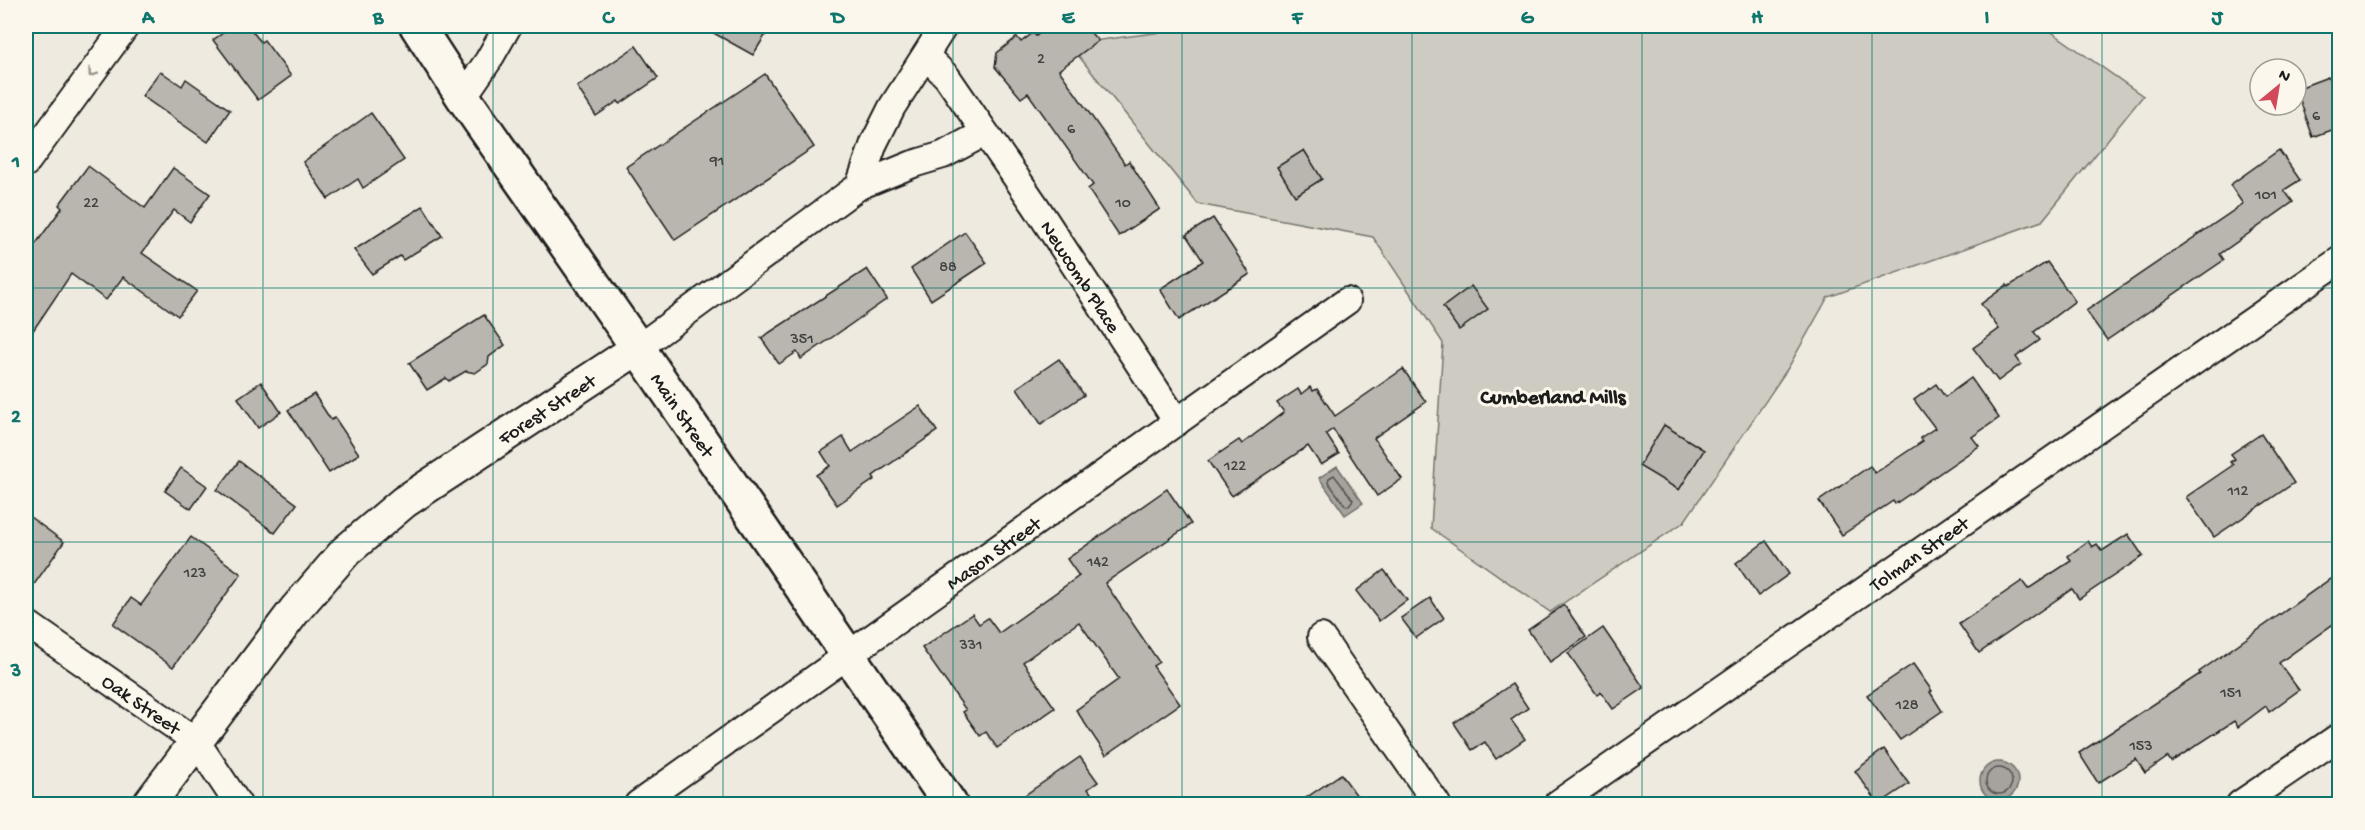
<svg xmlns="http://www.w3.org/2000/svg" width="2365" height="830" font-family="'Gochi Hand',sans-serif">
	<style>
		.green { fill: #ceccc2; stroke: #75746f; stroke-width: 1.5 }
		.water { fill: #a6a39d; stroke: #6f6d69; stroke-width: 1.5 }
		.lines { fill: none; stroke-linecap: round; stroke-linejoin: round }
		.shore { stroke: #535250; stroke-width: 1.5 }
		.building { fill: #b9b6af; stroke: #1c1c1c; stroke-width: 1.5 }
		.minor-casing { stroke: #1c1c1c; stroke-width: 30 }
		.tertiary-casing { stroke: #1c1c1c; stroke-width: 36 }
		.secondary-casing { stroke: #1c1c1c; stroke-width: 38 }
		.minor { stroke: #fbf7ec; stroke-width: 26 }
		.tertiary { stroke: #fbf7ec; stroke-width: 32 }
		.secondary { stroke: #fbf7ec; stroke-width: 33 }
		.oneway { stroke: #97948e }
		.grid { fill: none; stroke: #0f766e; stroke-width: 1.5; stroke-opacity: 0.55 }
		.labels { text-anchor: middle; stroke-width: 6; stroke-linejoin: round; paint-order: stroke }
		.number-label { font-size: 16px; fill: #434241 }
		.street-label { font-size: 20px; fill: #1c1c1c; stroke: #fbf7ec }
		.neighbourhood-label { font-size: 21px; font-weight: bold; fill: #1c1c1c; stroke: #fbf7ec }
		.neatline { fill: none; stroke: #0f766e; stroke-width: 2 }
		.grid-label { font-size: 20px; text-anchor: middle; font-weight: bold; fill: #0f766e }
	</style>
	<rect width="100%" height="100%" fill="#eeeadf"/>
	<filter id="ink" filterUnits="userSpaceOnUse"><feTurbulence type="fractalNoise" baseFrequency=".0167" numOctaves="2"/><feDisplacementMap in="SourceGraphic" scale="12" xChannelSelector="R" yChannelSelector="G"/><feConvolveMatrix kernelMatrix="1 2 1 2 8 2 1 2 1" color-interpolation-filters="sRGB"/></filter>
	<g filter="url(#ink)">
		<path class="green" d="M1209,26H2043L2143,96L2042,221L1828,297L1788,368L1684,522L1550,612L1431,528L1443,343L1373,237L1198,204L1069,44Z"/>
		<g class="water">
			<path d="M1337,466L1363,503L1345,515L1319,478Z"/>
			<circle cx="1999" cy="781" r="19"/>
		</g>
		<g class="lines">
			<g class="shore">
				<path d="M1334,475L1353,500L1348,506L1345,505L1328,482L1329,478Z"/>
				<circle cx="1999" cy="781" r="13"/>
			</g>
		</g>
		<g class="building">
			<path d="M233,26H248L261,42L264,40L291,76L258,100L213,40Z"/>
			<path d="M701,26H771L753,55Z"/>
			<path d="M1050,26H1085L1098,41L1059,70L1125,164L1129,161L1160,209L1119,236L1088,189L1093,185L1028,93L1021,98L995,67L997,53L1017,37L1021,42L1033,33L1036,36Z"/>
			<path d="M636,46L658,78L620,104L618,101L596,116L577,87Z"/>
			<path d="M160,71L182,86L186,79L230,110L208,142L142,96Z"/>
			<path d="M765,74L814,147L675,240L626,167Z"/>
			<path d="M2328,77L2340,108V127L2313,137L2296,89Z"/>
			<path d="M371,113L404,160L363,188L358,179L328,199L303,162Z"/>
			<path d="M1304,150L1322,179L1295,196L1277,167Z"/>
			<path d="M2279,150L2300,180L2284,190L2293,202L2220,254L2224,260L2107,340L2086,311L2243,204L2230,185Z"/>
			<path d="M88,166L145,208L173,168L210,194L190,222L174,210L142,253L197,291L178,316L123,277L106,300L71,274L26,341V257L62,208L59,205Z"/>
			<path d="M423,206L442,236L403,260L400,256L372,274L354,250Z"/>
			<path d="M1213,218L1250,274L1179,320L1160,289L1203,261L1186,235Z"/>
			<path d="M965,232L987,263L931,300L911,269Z"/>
			<path d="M2047,262L2075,301L2034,332L2040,340L2016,357L2021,364L1998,381L1973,348L1999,329L1981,304L2007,285L2008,287Z"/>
			<path d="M867,269L887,299L801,359L797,352L779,364L761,338Z"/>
			<path d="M1471,286L1488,309L1459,330L1443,307Z"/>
			<path d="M484,315L505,345L489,357L488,364L475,373L466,371L449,381L446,378L427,390L409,363Z"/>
			<path d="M1059,359L1084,395L1041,424L1017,388Z"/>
			<path d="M1403,369L1426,402L1374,438L1402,479L1377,496L1333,429L1326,434L1339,454L1321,465L1308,446L1232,496L1208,461L1239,440L1242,444L1284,412L1277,403L1298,389L1301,394L1310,387L1313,391L1317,389L1335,416Z"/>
			<path d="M1971,378L1999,418L1972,437L1979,446L1895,504L1893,501L1842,535L1819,501L1870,466L1875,473L1923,441L1920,438L1935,428L1914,400L1936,384L1945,397Z"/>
			<path d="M261,382L281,412L258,428L238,398Z"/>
			<path d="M314,394L331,420L335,418L359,454L329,473L288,410Z"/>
			<path d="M920,406L937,431L873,476L875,479L837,505L816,475L830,466L821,452L843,437L852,452Z"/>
			<path d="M1664,425L1704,450L1679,490L1639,466Z"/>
			<path d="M2261,434L2294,483L2214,537L2186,497L2233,465L2230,462L2235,459L2231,454Z"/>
			<path d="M239,461L297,504L275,533L217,490Z"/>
			<path d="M181,468L207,486L191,509L165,491Z"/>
			<path d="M1167,489L1191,524L1105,583L1159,662L1153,666L1180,704L1106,755L1076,710L1119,679L1079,622L1023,662L1055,708L997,748L986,732L980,736L963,712L966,710L922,648L972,614L979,624L988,618L999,633L1079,576L1067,559Z"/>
			<path d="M26,514L64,542L26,596Z"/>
			<path d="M2128,534L2143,556L2079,599L2072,589L1979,653L1959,624L2022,581L2028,589L2071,561L2068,556L2088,541L2092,547L2097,544L2102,551Z"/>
			<path d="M191,537L241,574L173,667L113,624L131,598L141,605Z"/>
			<path d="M1766,541L1789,574L1758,596L1736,563Z"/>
			<path d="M1384,570L1407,600L1379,621L1356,591Z"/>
			<path d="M2340,572V619L2279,663L2299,690L2269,712L2266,706L2238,727L2234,721L2171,762L2168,757L2145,773L2136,759L2098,783L2079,753L2200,674L2199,672Z"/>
			<path d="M1430,598L1444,618L1416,638L1401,618Z"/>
			<path d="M1564,605L1586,637L1550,662L1528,630Z"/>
			<path d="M1603,628L1644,688L1613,709L1601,692L1597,695L1568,653Z"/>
			<path d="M1913,664L1932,691L1930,692L1942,711L1900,740L1867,695Z"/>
			<path d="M1512,684L1528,708L1511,720L1525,739L1496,759L1485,742L1472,750L1454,723Z"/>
			<path d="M1884,749L1909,784L1879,804L1855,771Z"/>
			<path d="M1080,757L1098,782L1088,789L1099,804H1012Z"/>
			<path d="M1341,774L1363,804H1297Z"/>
		</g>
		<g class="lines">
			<defs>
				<g id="minor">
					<path id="s1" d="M926,56L947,77L1035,205L1177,422"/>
					<path d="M463,97L488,61L508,26"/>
					<path d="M26,163L126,26"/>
					<path d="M859,186L913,164L943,155L984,133"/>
					<path d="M638,348L859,186L874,143L892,107L944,26"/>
					<path id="s2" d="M26,623L196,741L238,804"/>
					<path d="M1321,637L1437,804"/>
					<path id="s3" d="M638,804L1347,301"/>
					<path id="s4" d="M1557,804L2340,260"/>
					<path d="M2240,804L2340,736"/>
				</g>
				<g id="tertiary">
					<path id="s5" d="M149,804L295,610L346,551L404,502L638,348"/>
				</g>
				<g id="secondary">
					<path id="s6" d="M417,26L463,97L638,348L950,804"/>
				</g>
			</defs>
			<use href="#minor" class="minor-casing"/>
			<use href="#tertiary" class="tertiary-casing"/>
			<use href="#secondary" class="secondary-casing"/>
			<use href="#minor" class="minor"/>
			<use href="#tertiary" class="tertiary"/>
			<use href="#secondary" class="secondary"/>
		</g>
		<defs><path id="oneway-chevron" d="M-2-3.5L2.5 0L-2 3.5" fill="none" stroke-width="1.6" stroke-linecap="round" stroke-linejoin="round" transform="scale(1.5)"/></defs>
		<use class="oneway" href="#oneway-chevron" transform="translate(92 73) rotate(126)"/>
	</g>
	<path class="grid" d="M263,26V804M493,26V804M723,26V804M953,26V804M1182,26V804M1412,26V804M1642,26V804M1872,26V804M2102,26V804M26,288H2340M26,542H2340"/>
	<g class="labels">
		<g class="number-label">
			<text x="1041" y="63">2</text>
			<text x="2316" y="120">6</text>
			<text x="1071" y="133">6</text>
			<text x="717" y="165">91</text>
			<text x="2266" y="199">101</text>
			<text x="91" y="207">22</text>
			<text x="1123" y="207">10</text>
			<text x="948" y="271">88</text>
			<text x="802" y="343">351</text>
			<text x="1235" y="470">122</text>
			<text x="2238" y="495">112</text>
			<text x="1098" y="566">142</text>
			<text x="195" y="577">123</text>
			<text x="971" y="649">331</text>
			<text x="2231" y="697">151</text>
			<text x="1907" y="709">128</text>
			<text x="2141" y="750">153</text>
		</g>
		<g class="street-label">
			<text dy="7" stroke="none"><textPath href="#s1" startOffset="270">Newcomb Place</textPath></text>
			<text dy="7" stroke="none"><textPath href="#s5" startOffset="567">Forest Street</textPath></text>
			<text dy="7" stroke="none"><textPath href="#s6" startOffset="471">Main Street</textPath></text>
			<text dy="7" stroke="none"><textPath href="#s3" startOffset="435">Mason Street</textPath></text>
			<text dy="7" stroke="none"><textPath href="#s4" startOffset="440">Tolman Street</textPath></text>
			<text dy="7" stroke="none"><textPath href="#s2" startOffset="141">Oak Street</textPath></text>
		</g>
		<g class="neighbourhood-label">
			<text x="1553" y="403">Cumberland Mills</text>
		</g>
	</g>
	<rect width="2365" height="830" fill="none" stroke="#fbf7ec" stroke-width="66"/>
	<g transform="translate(2278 87) rotate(30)"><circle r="28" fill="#fbf7ec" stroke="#a29f99" stroke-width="1.5"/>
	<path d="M0-4.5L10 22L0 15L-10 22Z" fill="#d1495b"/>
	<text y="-9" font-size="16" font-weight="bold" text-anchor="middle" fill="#1c1c1c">N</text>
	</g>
	<rect x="33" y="33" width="2299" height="764" class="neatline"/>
	<g class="grid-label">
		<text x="148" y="23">A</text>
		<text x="378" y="23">B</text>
		<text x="608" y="23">C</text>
		<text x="838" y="23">D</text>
		<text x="1068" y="23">E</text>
		<text x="1297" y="23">F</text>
		<text x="1527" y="23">G</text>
		<text x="1757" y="23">H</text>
		<text x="1987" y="23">I</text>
		<text x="2217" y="23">J</text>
		<text x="16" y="167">1</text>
		<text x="16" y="422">2</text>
		<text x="16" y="676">3</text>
	</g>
</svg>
